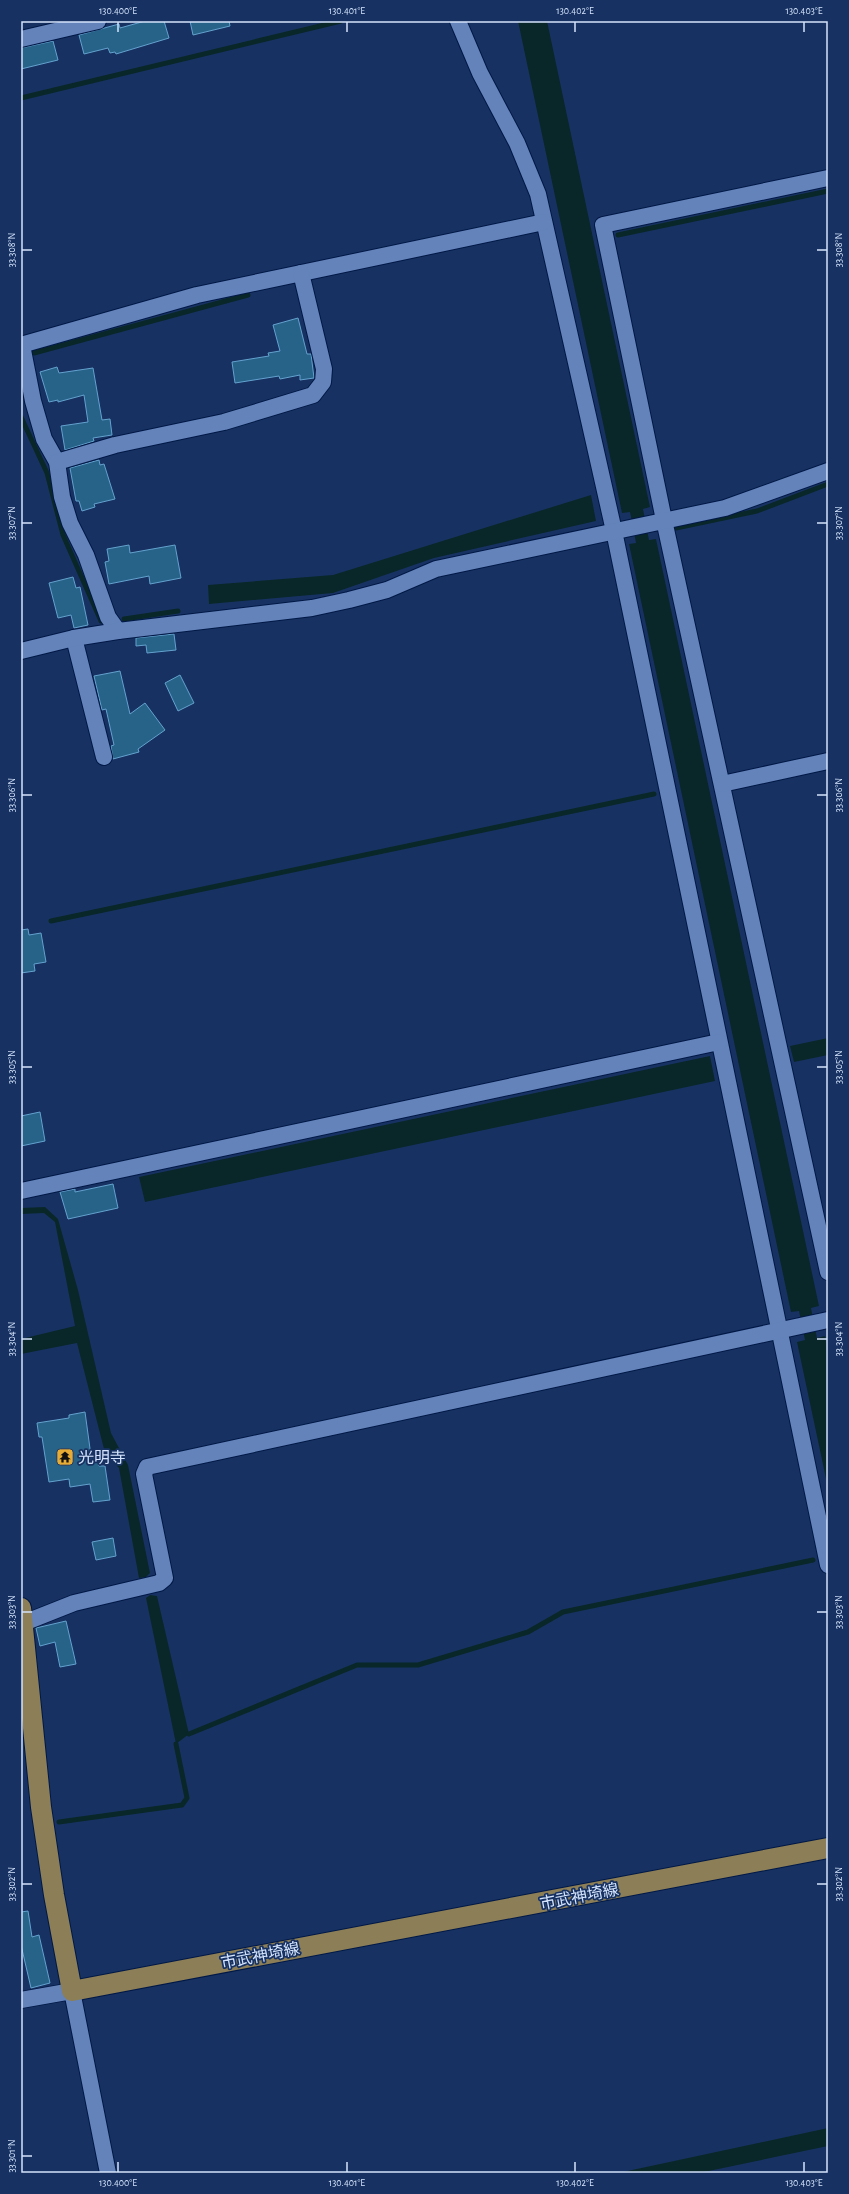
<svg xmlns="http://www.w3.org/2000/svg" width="849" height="2194" font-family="'Alegreya Sans','Noto Sans JP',sans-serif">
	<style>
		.water { fill: #092729 }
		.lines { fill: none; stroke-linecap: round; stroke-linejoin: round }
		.stream { stroke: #092729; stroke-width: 5 }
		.building { fill: #276289; stroke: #64a2ce }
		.minor-casing { stroke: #011846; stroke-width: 18 }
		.major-casing { stroke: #011846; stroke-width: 22 }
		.minor { stroke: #6383ba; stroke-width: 16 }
		.major { stroke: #8c7e56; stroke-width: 20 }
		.ticks { fill: none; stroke: #d5e4fc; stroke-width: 1.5 }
		.labels { text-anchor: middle; stroke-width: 3.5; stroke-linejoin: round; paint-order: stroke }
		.poi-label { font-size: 16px; fill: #d5e4fc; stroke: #173262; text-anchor: start }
		.street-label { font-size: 16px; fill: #d5e4fc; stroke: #173262 }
		.neatline { fill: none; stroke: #d5e4fc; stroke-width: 1.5 }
		.ticks-label { font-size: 10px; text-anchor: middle; fill: #d5e4fc }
	</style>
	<rect width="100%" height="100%" fill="#173262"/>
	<g class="water">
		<path d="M518,21H547L650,507L643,509L649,540L656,539L819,1306L811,1308L817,1338L825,1336L828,1351V1488L797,1342L805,1340L799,1311L791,1312L629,544L636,543L630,512L622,513Z"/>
		<path d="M591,495L596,521L434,558L333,593L209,604L208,585L333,575Z"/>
		<path d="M828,1038V1055L794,1062L790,1046Z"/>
		<path d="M710,1056L715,1081L145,1202L139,1177Z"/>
		<path d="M45,1207L58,1219L78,1290L111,1433L128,1465L150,1573L146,1577L139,1578L119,1468L105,1453L77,1343L21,1354V1339L75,1326L55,1222L44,1213L21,1214V1208Z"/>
		<path d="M150,1595L157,1596L189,1734L176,1744L146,1598Z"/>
		<path d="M828,2128V2146L699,2173H618Z"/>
	</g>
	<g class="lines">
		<g class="stream">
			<path d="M21,98L341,21"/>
			<path d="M618,235L828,191"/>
			<path d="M34,353L248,295"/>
			<path d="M21,417L47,473L63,535L101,621"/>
			<path d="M676,528L757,511L828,484"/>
			<path d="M124,619L178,611"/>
			<path d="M51,921L654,794"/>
			<path d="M189,1734L357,1665H418L528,1632L563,1612L813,1560"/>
			<path d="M59,1822L182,1805L187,1798L176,1744"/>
		</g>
	</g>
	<g class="building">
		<path d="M145,21H164L169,38L116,54L115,52L110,53L108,48L84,54L79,35L119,24L120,28Z"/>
		<path d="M190,21H229L230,26L193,35Z"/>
		<path d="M53,41L58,60L21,69V48Z"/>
		<path d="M298,318L307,354H311L314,378L300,380V375L280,379L279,376L235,383L232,362L269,356L268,353L280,351L273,325Z"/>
		<path d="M57,367L59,373L93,368L102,420L110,419L112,435L93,438L94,441L65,450L61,426L88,422L84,395L58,402V400L49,402L40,372Z"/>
		<path d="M99,460L100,465L104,464L115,499L94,504L95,507L82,511L79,501H76L70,468Z"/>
		<path d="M129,545L130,553L175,545L181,578L150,584L149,576L109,584L105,562L109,561L107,549Z"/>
		<path d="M73,577L76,588L80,587L88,625L74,628L71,615L58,618L49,583Z"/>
		<path d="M174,634L176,650L147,653L146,645L136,646V638Z"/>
		<path d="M120,671L130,714L145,703L165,730L138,749L139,752L113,759L111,746L114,745L106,709L102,710L94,676Z"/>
		<path d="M180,675L194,703L178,711L165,683Z"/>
		<path d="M28,929L29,935L41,933L46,962L34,964L35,971L21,973V930Z"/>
		<path d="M40,1112L45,1141L21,1146V1116Z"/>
		<path d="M113,1184L118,1208L68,1219L60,1192L75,1189V1192Z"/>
		<path d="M85,1412L91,1456L97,1455L99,1466H105L110,1500L93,1502L90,1484L70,1487L69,1479L49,1482L42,1437H39L37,1423L69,1418V1415Z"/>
		<path d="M113,1538L116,1556L96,1560L92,1542Z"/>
		<path d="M66,1621L76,1664L60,1667L55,1642L40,1646L36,1628Z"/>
		<path d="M28,1911L32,1937L39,1935L50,1983L31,1988L21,1945V1912Z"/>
	</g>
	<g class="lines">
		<defs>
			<g id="minor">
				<path d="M458,21L480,73L517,143L538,194L614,531L828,1565"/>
				<path d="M21,39L98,21"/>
				<path d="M828,178L603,225L664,520L828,1272"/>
				<path d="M21,345L197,295L544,222"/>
				<path d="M22,345L33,401L44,439L57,462L62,497L70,523L86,555L108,617L118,631"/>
				<path d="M57,462L115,445L224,422L313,395L323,382L324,369L301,273"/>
				<path d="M74,638L104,757"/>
				<path d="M21,651L74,638L118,631L312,608L349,600L387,590L436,569L725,508L828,471"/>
				<path d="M722,784L828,761"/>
				<path d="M21,1191L719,1042"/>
				<path d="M21,1624L74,1603L159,1583L165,1578L144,1474L147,1467L828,1320"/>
				<path d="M21,2000L72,1991L108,2173"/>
			</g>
			<path id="major" d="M21,1608L41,1807L54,1895L72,1991L828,1848"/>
		</defs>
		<use href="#minor" class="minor-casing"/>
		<use href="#major" class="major-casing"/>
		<use href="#minor" class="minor"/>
		<use href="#major" class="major"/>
	</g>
	<path class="ticks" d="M118,22V32M347,22V32M575,22V32M804,22V32M22,250H32M817,250H827M22,523H32M817,523H827M22,795H32M817,795H827M22,1067H32M817,1067H827M22,1339H32M817,1339H827M22,1612H32M817,1612H827M22,1884H32M817,1884H827M22,2156H32M118,2162V2172M347,2162V2172M575,2162V2172M804,2162V2172"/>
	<defs>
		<symbol id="temple-square" viewBox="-11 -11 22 22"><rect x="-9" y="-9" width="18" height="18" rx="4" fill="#e6ac36" stroke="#173262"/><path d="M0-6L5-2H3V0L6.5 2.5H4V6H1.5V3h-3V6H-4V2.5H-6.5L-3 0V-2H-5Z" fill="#111"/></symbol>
	</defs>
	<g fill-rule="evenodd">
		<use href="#temple-square" x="55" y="1447" width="20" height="20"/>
	</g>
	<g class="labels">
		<g class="poi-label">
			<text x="78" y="1463">光明寺</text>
		</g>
		<g class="street-label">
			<text transform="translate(579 1896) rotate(-11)" y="6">市武神埼線</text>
			<text transform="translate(260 1955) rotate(-11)" y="6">市武神埼線</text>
		</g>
	</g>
	<rect width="849" height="2194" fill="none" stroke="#173262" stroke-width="44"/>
	<rect x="22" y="22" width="805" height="2150" class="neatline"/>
	<g class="ticks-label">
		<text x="118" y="14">130.400°E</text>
		<text x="347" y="14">130.401°E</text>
		<text x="575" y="14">130.402°E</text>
		<text x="804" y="14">130.403°E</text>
		<text transform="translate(11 250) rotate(-90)" y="4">33.308°N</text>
		<text transform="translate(838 250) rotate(-90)" y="4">33.308°N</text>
		<text transform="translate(11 523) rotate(-90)" y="4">33.307°N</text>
		<text transform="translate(838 523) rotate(-90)" y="4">33.307°N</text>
		<text transform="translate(11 795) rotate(-90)" y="4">33.306°N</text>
		<text transform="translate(838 795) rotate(-90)" y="4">33.306°N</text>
		<text transform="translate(11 1067) rotate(-90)" y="4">33.305°N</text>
		<text transform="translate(838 1067) rotate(-90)" y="4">33.305°N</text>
		<text transform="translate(11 1339) rotate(-90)" y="4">33.304°N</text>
		<text transform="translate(838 1339) rotate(-90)" y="4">33.304°N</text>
		<text transform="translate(11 1612) rotate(-90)" y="4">33.303°N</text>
		<text transform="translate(838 1612) rotate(-90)" y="4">33.303°N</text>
		<text transform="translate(11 1884) rotate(-90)" y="4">33.302°N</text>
		<text transform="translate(838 1884) rotate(-90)" y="4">33.302°N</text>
		<text transform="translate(11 2156) rotate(-90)" y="4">33.301°N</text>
		<text x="118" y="2186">130.400°E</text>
		<text x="347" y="2186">130.401°E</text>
		<text x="575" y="2186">130.402°E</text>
		<text x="804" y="2186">130.403°E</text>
	</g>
</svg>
